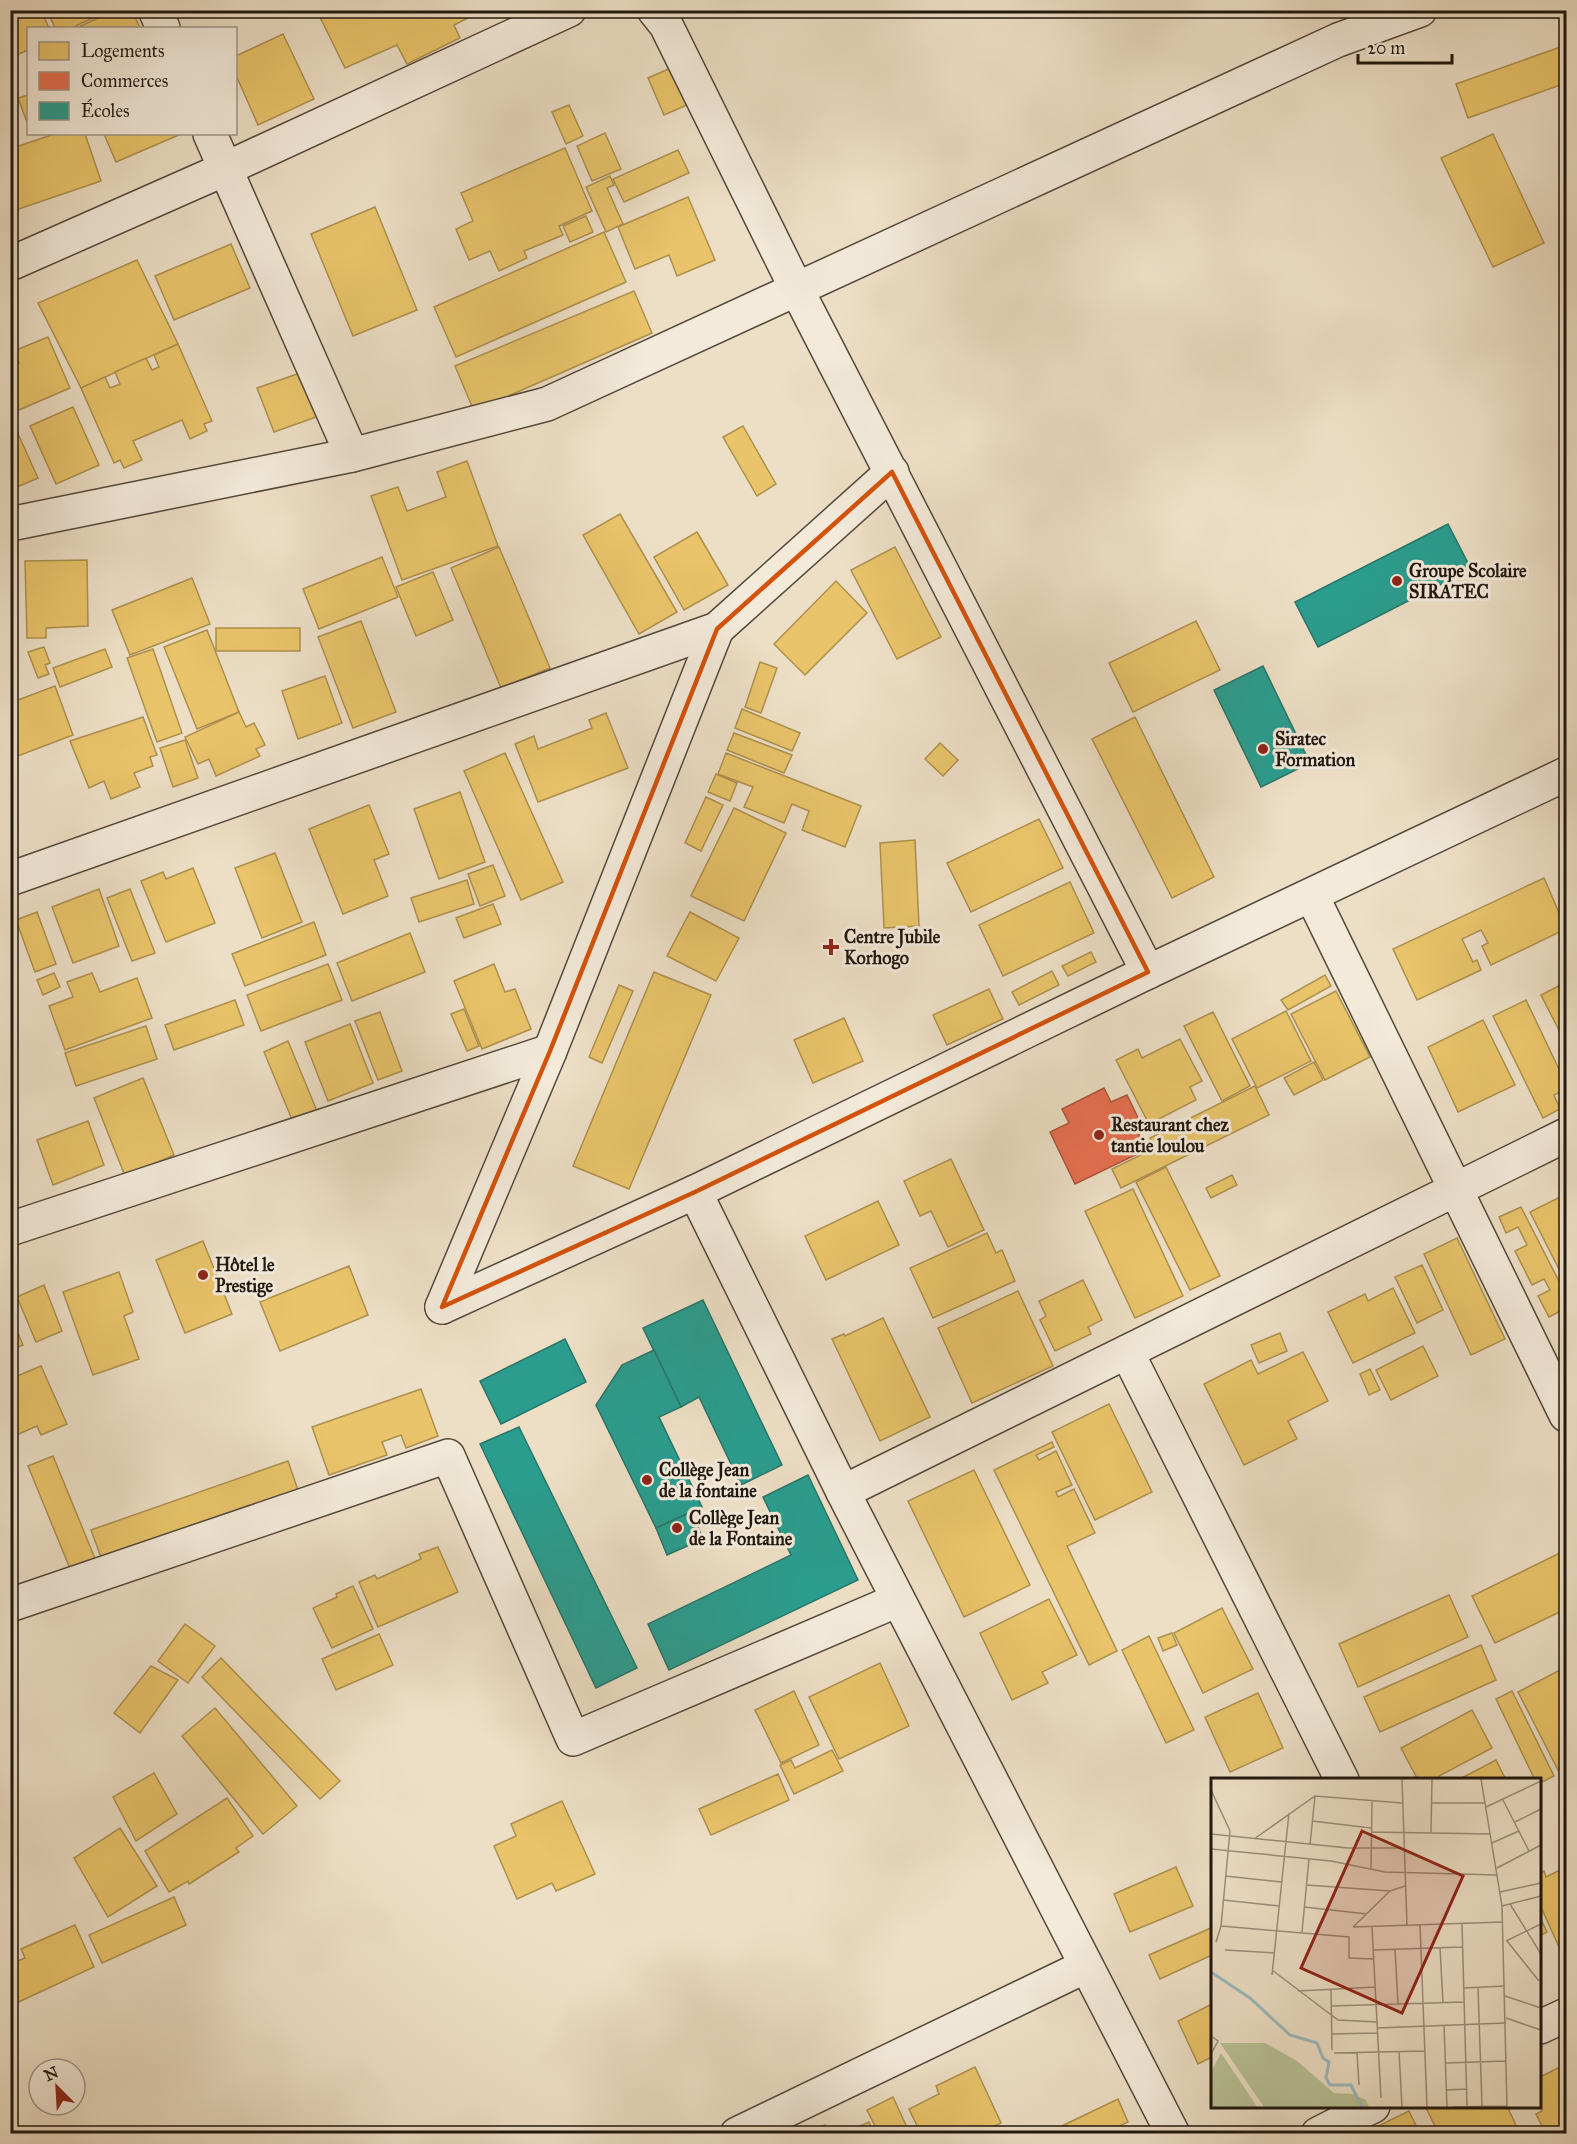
<svg xmlns="http://www.w3.org/2000/svg" width="1577" height="2144" font-family="'IM FELL Great Primer',serif">
	<style>
		.homes { fill: #e9c46a; stroke: #ad904e; stroke-width: 1.5 }
		.shops { fill: #e76f51; stroke: #ab553d; stroke-width: 1.5 }
		.schools { fill: #2a9d8f; stroke: #277568; stroke-width: 1.5 }
		.lines { fill: none; stroke-linecap: round; stroke-linejoin: round }
		.street-casing { stroke: #53493c; stroke-width: 36 }
		.street { stroke: #f3eada; stroke-width: 33 }
		.marked { fill: none; stroke: #d4520c; stroke-width: 4.5; stroke-linejoin: round }
		.poi-dot { fill: #8f2418; stroke: #f3eada; stroke-width: 2 }
		.labels { text-anchor: middle; stroke-width: 6; stroke-linejoin: round; paint-order: stroke }
		.poi-label { font-size: 18px; font-weight: bold; fill: #20170e; stroke: #f3eada; text-anchor: start }
		.inset-river { fill: none; stroke: #9cbabe; stroke-width: 3 }
		.inset-road { fill: none; stroke: #9b8f7c; stroke-width: 1.5 }
		.view { fill: #8f2418; fill-opacity: 0.15; stroke: #8f2418; stroke-width: 3 }
		.inset-edge { fill: none; stroke: #20170e; stroke-width: 3 }
	</style>
	<rect width="100%" height="100%" fill="#eddfc6"/>
	<filter id="stains"><feTurbulence type="fractalNoise" baseFrequency=".00333" numOctaves="4"/><feColorMatrix values="0 0 0 0 .2 0 0 0 0 .09 0 0 0 0 .02 0 0 0 .5 -.17"/></filter>
	<radialGradient id="worn" r=".72"><stop offset=".6" stop-color="#630" stop-opacity="0"/><stop offset="1" stop-color="#630" stop-opacity=".3"/></radialGradient>
	<g class="homes">
		<path d="M10,10H41L49,28H28V50L10,58Z"/>
		<path d="M47,10H109L72,28H55Z"/>
		<path d="M114,10H132L140,28H77Z"/>
		<path d="M329,10H484L454,25L460,38L407,64L397,45L345,68L319,15Z"/>
		<path d="M283,34L314,99L258,125L236,75V56Z"/>
		<path d="M1566,45V83L1468,118L1456,84Z"/>
		<path d="M673,67L689,104L664,115L648,78Z"/>
		<path d="M28,95V125L18,98Z"/>
		<path d="M569,105L583,136L566,144L552,112Z"/>
		<path d="M605,133L621,169L592,181L577,146Z"/>
		<path d="M54,134H85L101,181L10,212V149Z"/>
		<path d="M104,134H181L116,162Z"/>
		<path d="M1493,134L1544,243L1493,267L1441,158Z"/>
		<path d="M565,148L592,211L559,226L563,235L524,251L527,258L499,271L490,251L469,260L456,229L473,221L461,193Z"/>
		<path d="M678,150L689,173L624,202L613,179Z"/>
		<path d="M610,176L614,185L607,188L623,224L606,232L586,187Z"/>
		<path d="M688,197L715,260L677,276L669,255L635,269L618,227Z"/>
		<path d="M375,207L417,310L353,336L311,234Z"/>
		<path d="M586,216L593,232L570,242L563,226Z"/>
		<path d="M604,232L626,282L456,357L434,307Z"/>
		<path d="M231,244L250,288L174,320L155,276Z"/>
		<path d="M137,260L178,344L81,388L38,303Z"/>
		<path d="M634,291L652,333L474,411L455,366Z"/>
		<path d="M48,337L70,388L19,410L10,392V367L19,363L14,351Z"/>
		<path d="M178,344L212,421L204,424L207,431L190,439L182,420L133,441L142,460L124,468L120,460L114,463L81,388L105,377L110,388L120,384L115,372L146,358L152,370L159,367L154,355Z"/>
		<path d="M303,372L319,416L274,432L257,388Z"/>
		<path d="M73,407L99,465L56,484L30,426Z"/>
		<path d="M10,416L38,478L10,490Z"/>
		<path d="M743,426L776,484L757,496L723,437Z"/>
		<path d="M467,461L498,546L402,580L371,496L398,487L407,511L446,497L437,472Z"/>
		<path d="M620,514L677,612L639,634L583,535Z"/>
		<path d="M697,532L728,585L684,610L654,557Z"/>
		<path d="M499,547L550,668L501,688L451,568Z"/>
		<path d="M895,547L941,637L897,659L851,570Z"/>
		<path d="M382,557L398,597L319,629L303,589Z"/>
		<path d="M87,560L88,626L46,628V638H27L25,561Z"/>
		<path d="M433,572L453,620L416,636L396,587Z"/>
		<path d="M192,578L210,624L130,655L112,610Z"/>
		<path d="M836,581L867,613L805,675L774,644Z"/>
		<path d="M361,621L396,712L353,728L318,637Z"/>
		<path d="M1196,621L1220,670L1133,712L1109,663Z"/>
		<rect x="216" y="628" width="84" height="23"/>
		<path d="M207,630L239,712L197,729L164,647Z"/>
		<path d="M44,647L50,663L45,665L49,674L38,678L28,652Z"/>
		<path d="M105,649L112,667L60,687L53,668Z"/>
		<path d="M153,649L182,733L157,742L127,658Z"/>
		<path d="M760,662L777,668L761,713L745,707Z"/>
		<path d="M325,676L342,723L298,739L282,691Z"/>
		<path d="M55,686L73,735L10,759V703Z"/>
		<path d="M742,709L800,733L792,751L735,728Z"/>
		<path d="M239,712L246,727L254,723L265,745L256,749L260,756L216,776L209,759L198,764L185,737Z"/>
		<path d="M606,713L628,768L538,802L515,744L534,736L538,749L592,728L589,720Z"/>
		<path d="M143,717L157,755L150,757L153,766L134,773L140,787L111,799L104,781L89,788L70,741Z"/>
		<path d="M1135,717L1214,877L1172,898L1092,739Z"/>
		<path d="M734,733L792,755L784,773L727,750Z"/>
		<path d="M185,740L198,778L173,787L160,748Z"/>
		<path d="M940,743L958,760L943,776L925,759Z"/>
		<path d="M505,753L563,882L521,900L464,771Z"/>
		<path d="M726,753L861,806L845,847L802,830L809,811L792,804L784,823L744,807L753,787L718,774Z"/>
		<path d="M716,774L737,783L730,801L708,792Z"/>
		<path d="M460,792L485,862L439,879L414,809Z"/>
		<path d="M706,797L723,805L701,851L685,843Z"/>
		<path d="M369,805L389,854L374,860L388,896L343,914L309,829Z"/>
		<path d="M734,808L786,833L744,921L691,896Z"/>
		<path d="M1039,819L1063,868L971,912L947,863Z"/>
		<path d="M915,840L919,926L884,928L880,843Z"/>
		<path d="M275,853L302,922L262,938L235,868Z"/>
		<path d="M493,865L505,896L480,906L468,874Z"/>
		<path d="M193,868L215,923L166,942L141,881L163,872L166,879Z"/>
		<path d="M1544,878L1566,929L1491,965L1482,946L1488,943L1481,930L1462,939L1473,962L1477,960L1481,970L1417,1000L1393,949Z"/>
		<path d="M467,880L474,904L419,922L411,898Z"/>
		<path d="M1070,882L1094,933L1003,976L979,925Z"/>
		<path d="M99,889L119,946L73,963L52,907Z"/>
		<path d="M130,889L155,953L132,961L107,898Z"/>
		<path d="M493,904L501,924L464,938L456,918Z"/>
		<path d="M37,912L56,964L35,972L16,920Z"/>
		<path d="M690,912L739,938L716,981L667,956Z"/>
		<path d="M314,922L326,955L245,986L232,954Z"/>
		<path d="M410,933L425,972L352,1001L337,963Z"/>
		<path d="M1091,952L1096,962L1068,976L1062,966Z"/>
		<path d="M328,964L342,1000L261,1031L247,995Z"/>
		<path d="M494,964L505,992L515,989L531,1029L482,1049L454,981Z"/>
		<path d="M1052,971L1059,985L1019,1005L1012,992Z"/>
		<path d="M654,972L711,995L629,1189L573,1166Z"/>
		<path d="M54,973L60,987L43,995L37,980Z"/>
		<path d="M92,973L100,992L137,978L152,1018L65,1050L49,1006L73,997L67,982Z"/>
		<path d="M1325,975L1331,986L1288,1010L1281,1000Z"/>
		<path d="M1566,982V1044L1541,995Z"/>
		<path d="M619,985L633,991L602,1063L589,1057Z"/>
		<path d="M989,989L1003,1019L947,1045L933,1015Z"/>
		<path d="M1336,991L1370,1057L1325,1080L1291,1014Z"/>
		<path d="M235,1000L244,1025L174,1050L165,1025Z"/>
		<path d="M1526,1000L1566,1084V1089L1554,1095L1560,1109L1543,1118L1493,1016Z"/>
		<path d="M464,1009L479,1046L467,1051L451,1014Z"/>
		<path d="M1286,1011L1311,1061L1257,1088L1232,1039Z"/>
		<path d="M380,1012L402,1071L378,1080L355,1021Z"/>
		<path d="M1213,1012L1250,1086L1222,1101L1184,1026Z"/>
		<path d="M844,1018L863,1061L813,1083L794,1040Z"/>
		<path d="M1483,1020L1515,1085L1458,1112L1428,1047Z"/>
		<path d="M350,1024L373,1083L328,1101L305,1042Z"/>
		<path d="M146,1026L157,1059L76,1086L65,1053Z"/>
		<path d="M1180,1039L1202,1081L1190,1087L1196,1100L1149,1124L1116,1060L1138,1049L1142,1058Z"/>
		<path d="M288,1041L317,1111L293,1122L264,1052Z"/>
		<path d="M1314,1062L1323,1080L1294,1095L1284,1078Z"/>
		<path d="M143,1078L174,1155L125,1176L94,1098Z"/>
		<path d="M1255,1086L1269,1115L1121,1188L1112,1169L1155,1148L1150,1138Z"/>
		<path d="M88,1121L104,1165L53,1185L37,1140Z"/>
		<path d="M951,1159L984,1230L948,1247L931,1211L920,1216L904,1181Z"/>
		<path d="M1166,1167L1220,1276L1190,1290L1136,1182Z"/>
		<path d="M1232,1175L1237,1185L1211,1198L1206,1188Z"/>
		<path d="M1133,1189L1183,1296L1135,1318L1085,1211Z"/>
		<path d="M1566,1194V1283L1530,1212Z"/>
		<path d="M878,1201L899,1245L826,1280L805,1236Z"/>
		<path d="M1521,1207L1566,1295V1308L1549,1317L1538,1296L1550,1290L1544,1279L1532,1285L1515,1251L1527,1245L1518,1227L1506,1233L1499,1217Z"/>
		<path d="M987,1233L996,1253L1002,1250L1015,1281L933,1318L910,1268Z"/>
		<path d="M1457,1238L1505,1339L1471,1355L1424,1254Z"/>
		<path d="M203,1241L232,1314L185,1333L156,1260Z"/>
		<path d="M1422,1265L1443,1310L1417,1323L1395,1277Z"/>
		<path d="M349,1266L368,1315L280,1351L260,1302Z"/>
		<path d="M119,1272L133,1312L124,1316L139,1359L93,1375L63,1292Z"/>
		<path d="M1083,1280L1102,1320L1088,1327L1091,1334L1055,1351L1040,1320L1046,1316L1039,1301Z"/>
		<path d="M44,1285L62,1331L36,1342L17,1297Z"/>
		<path d="M1393,1288L1415,1333L1353,1363L1328,1312L1365,1294L1368,1301Z"/>
		<path d="M1018,1291L1053,1366L972,1403L938,1328Z"/>
		<path d="M10,1314L23,1345L10,1350Z"/>
		<path d="M883,1318L930,1417L880,1441L832,1339L844,1334L845,1336Z"/>
		<path d="M1280,1333L1287,1351L1259,1363L1251,1345Z"/>
		<path d="M1423,1346L1438,1376L1391,1400L1376,1370Z"/>
		<path d="M1303,1352L1328,1401L1288,1421L1297,1439L1244,1465L1204,1384L1251,1360L1258,1374Z"/>
		<path d="M41,1366L67,1424L41,1435L37,1426L14,1436L10,1427V1379Z"/>
		<path d="M1370,1369L1380,1390L1369,1395L1360,1374Z"/>
		<path d="M421,1389L438,1436L406,1448L401,1435L382,1442L387,1455L329,1475L312,1427Z"/>
		<path d="M1109,1404L1152,1492L1095,1520L1052,1432Z"/>
		<path d="M1052,1442L1054,1447L1036,1455L1039,1460L1056,1451L1072,1485L1056,1492L1058,1497L1074,1489L1095,1533L1067,1546L1117,1651L1089,1665L994,1470Z"/>
		<path d="M53,1456L96,1561L71,1571L28,1466Z"/>
		<path d="M288,1461L301,1499L105,1568L91,1530Z"/>
		<path d="M974,1470L1030,1585L964,1617L908,1501Z"/>
		<path d="M438,1547L458,1592L378,1627L359,1582L375,1575L377,1579L421,1559L419,1554Z"/>
		<path d="M1566,1550V1609L1495,1643L1472,1596Z"/>
		<path d="M353,1586L373,1629L332,1648L313,1608L337,1597L336,1594Z"/>
		<path d="M1449,1595L1468,1637L1358,1687L1339,1644Z"/>
		<path d="M1049,1599L1077,1655L1042,1672L1048,1683L1012,1700L980,1633Z"/>
		<path d="M1222,1608L1253,1669L1203,1693L1174,1633Z"/>
		<path d="M185,1624L215,1646L188,1683L158,1661Z"/>
		<path d="M1172,1633L1177,1645L1163,1651L1158,1638Z"/>
		<path d="M379,1634L393,1665L336,1690L322,1659Z"/>
		<path d="M1149,1636L1194,1730L1166,1743L1122,1650Z"/>
		<path d="M1481,1645L1496,1680L1380,1732L1364,1697Z"/>
		<path d="M221,1658L340,1781L320,1799L202,1677Z"/>
		<path d="M880,1663L909,1726L839,1759L809,1697Z"/>
		<path d="M151,1666L178,1680L140,1733L114,1713Z"/>
		<path d="M1560,1670L1566,1683V1765L1558,1770L1518,1692Z"/>
		<path d="M794,1691L819,1745L781,1763L755,1710Z"/>
		<path d="M1512,1691L1554,1776L1540,1783V1780H1535L1496,1699Z"/>
		<path d="M1258,1693L1283,1748L1230,1772L1205,1717Z"/>
		<path d="M215,1708L297,1806L263,1834L182,1736Z"/>
		<path d="M1472,1710L1492,1748L1439,1776L1441,1780H1418L1401,1748Z"/>
		<path d="M832,1750L843,1771L794,1794L780,1765L791,1760L795,1768Z"/>
		<path d="M1496,1760L1506,1780H1458Z"/>
		<path d="M154,1773L177,1814L136,1841L113,1797Z"/>
		<path d="M778,1774L789,1800L711,1835L699,1809Z"/>
		<path d="M227,1798L253,1836L236,1848L239,1852L189,1884L188,1881L169,1892L145,1851Z"/>
		<path d="M562,1801L595,1874L556,1891L552,1883L517,1899L494,1846L516,1836L511,1824Z"/>
		<path d="M120,1828L157,1886L108,1917L74,1858Z"/>
		<path d="M1176,1867L1193,1906L1130,1932L1114,1894Z"/>
		<path d="M1566,1867V1957L1564,1958L1540,1905V1873L1544,1871L1546,1877Z"/>
		<path d="M174,1897L186,1925L102,1963L89,1935Z"/>
		<path d="M1540,1917L1547,1932L1540,1936Z"/>
		<path d="M75,1925L94,1967L10,2006V1982L13,1981L10,1976V1964L25,1958L21,1949Z"/>
		<path d="M1211,1928L1212,1955L1160,1979L1149,1955Z"/>
		<path d="M1212,2004V2057L1198,2064L1178,2021Z"/>
		<path d="M975,2067L1001,2123L979,2134H921L909,2109L939,2094L936,2086Z"/>
		<path d="M1560,2067L1566,2079V2134H1546L1536,2114L1542,2111L1540,2106V2077Z"/>
		<path d="M893,2097L910,2134H879L867,2110Z"/>
		<path d="M1118,2099L1128,2122L1104,2134H1045Z"/>
		<path d="M1425,2106H1507L1520,2134H1439Z"/>
		<path d="M1409,2111L1420,2134H1379L1376,2127Z"/>
		<path d="M869,2122L874,2134H842Z"/>
		<path d="M825,2125L828,2134H805Z"/>
		<path d="M128,2126L132,2134H112Z"/>
	</g>
	<path class="shops" d="M1104,1088L1111,1102L1127,1095L1142,1126L1136,1128L1146,1150L1075,1184L1050,1132L1069,1123L1062,1109Z"/>
	<g class="schools">
		<path d="M1448,524L1471,569L1318,647L1295,602Z"/>
		<path d="M1263,666L1310,763L1261,787L1214,690Z"/>
		<path d="M703,1300L782,1465L741,1485L699,1397L681,1407L643,1328Z"/>
		<path d="M565,1339L586,1382L501,1424L480,1381Z"/>
		<path d="M654,1350L681,1407L659,1417L702,1507L656,1528L596,1405L622,1365Z"/>
		<path d="M519,1427L637,1668L596,1688L480,1444Z"/>
		<path d="M808,1475L858,1580L669,1670L648,1624L791,1555L763,1497Z"/>
		<path d="M691,1512L703,1539L667,1555L656,1528Z"/>
	</g>
	<g class="lines">
		<defs>
			<g id="street">
				<path d="M155,10L163,28"/>
				<path d="M654,10L666,25L796,288L1148,972"/>
				<path d="M210,134L352,455"/>
				<path d="M10,264L225,169L569,10"/>
				<path d="M10,524L352,455L547,404L1338,40L1420,10"/>
				<path d="M10,879L717,629L892,472"/>
				<path d="M1312,896L1566,1415"/>
				<path d="M695,1192L843,1492L1173,2134"/>
				<path d="M10,1229L550,1051"/>
				<path d="M442,1307L695,1192L1148,972L1566,774"/>
				<path d="M442,1307L550,1051L717,629"/>
				<path d="M1127,1352L1342,1780"/>
				<path d="M843,1492L1566,1135"/>
				<path d="M10,1605L448,1456L573,1739L898,1600"/>
				<path d="M1540,2027L1566,2015"/>
				<path d="M737,2134L1086,1966"/>
				<path d="M1318,2134L1373,2106"/>
			</g>
		</defs>
		<use href="#street" class="street-casing"/>
		<use href="#street" class="street"/>
	</g>
	<path class="marked" d="M892,472L1148,972L695,1192L442,1307L550,1051L717,629Z"/>
	<g class="poi-dot">
		<circle cx="1397" cy="581" r="6"/>
		<circle cx="1263" cy="749" r="6"/>
		<path d="M828 938h6v6h6v6h-6v6h-6v-6h-6v-6h6z"/>
		<circle cx="1099" cy="1135" r="6"/>
		<circle cx="203" cy="1275" r="6"/>
		<circle cx="647" cy="1480" r="6"/>
		<circle cx="677" cy="1528" r="6"/>
	</g>
	<g class="labels">
		<g class="poi-label">
			<text x="1409" y="577">Groupe Scolaire<tspan x="1409" dy="21">SIRATEC</tspan></text>
			<text x="1275" y="745">Siratec<tspan x="1275" dy="21">Formation</tspan></text>
			<text x="844" y="943">Centre Jubile<tspan x="844" dy="21">Korhogo</tspan></text>
			<text x="1111" y="1131">Restaurant chez<tspan x="1111" dy="21">tantie loulou</tspan></text>
			<text x="215" y="1271">Hôtel le<tspan x="215" dy="21">Prestige</tspan></text>
			<text x="659" y="1476">Collège Jean<tspan x="659" dy="21">de la fontaine</tspan></text>
			<text x="689" y="1524">Collège Jean<tspan x="689" dy="21">de la Fontaine</tspan></text>
		</g>
	</g>
	<g transform="translate(1211 1778)">
		<rect width="330" height="330" fill="#eddfc6"/>
		<path d="M9,265H54L86,283L123,315L142,316L155,322L158,329H53ZM10,275L35,312L46,329H0V294Z" fill="#b8c296"/>
		<path class="inset-river" d="M0,194L39,220L79,257L106,265L112,280L118,284L115,300L119,307H140L151,329"/>
		<path class="inset-road" d="M191,1L196,148M270,1L291,128L296,329M0,12L19,53L10,148L5,164M292,22L318,73M221,25H274M275,29L330,3M101,43L160,50M304,44L330,31M160,54L280,56M220,54L221,1M0,56L137,70H191M43,61L104,18L191,25M281,65L308,53M99,67L104,18M0,71L120,83L174,94L286,97M286,90L330,67M160,92L161,24M14,98L71,104M96,107L179,113L194,108M289,114L330,105M12,122L68,128M299,126L330,176M291,128L330,118M93,129L156,136M251,146L256,329M209,147L216,329M10,148L138,159V180L163,181M142,149L292,144M142,149L179,113M161,149L170,320M91,154L98,81M295,163L330,146M296,163L328,203M229,170L232,225M184,171L187,226M14,172L64,175M162,172L251,169M61,192L127,242L166,244M61,197L78,35M267,209L271,328M253,210L294,208M120,211L121,272M87,213L164,209M294,218L330,230M120,228L253,224M295,240L330,252M233,247L236,329M166,250L295,245M120,256L166,255M0,258L7,263L0,276M188,273L191,329M123,275L214,273M146,275L148,307M235,285L295,283M235,312L256,311M242,329L296,328"/>
		<path class="view" d="M151,53L252,98L191,235L90,190Z"/>
		<rect width="330" height="330" class="inset-edge"/>
	</g>
	<rect width="1577" height="2144" fill="none" stroke="#eddfc6" stroke-width="36"/>
	<rect x="12" y="12" width="1553" height="2120" fill="none" stroke="#20170e" stroke-width="3"/>
	<rect x="18" y="18" width="1541" height="2108" fill="none" stroke="#20170e" stroke-width="1.5"/>
	<rect x="27" y="27" width="210" height="108" fill="#f3eada" stroke="#9f9688" stroke-width="1.5"/>
	<rect x="39" y="42" width="30" height="18" fill="#e9c46a" stroke="#9f9688" stroke-width="1.5"/>
	<text x="81" y="57" font-size="18" fill="#20170e">Logements</text>
	<rect x="39" y="72" width="30" height="18" fill="#e76f51" stroke="#9f9688" stroke-width="1.5"/>
	<text x="81" y="87" font-size="18" fill="#20170e">Commerces</text>
	<rect x="39" y="102" width="30" height="18" fill="#2a9d8f" stroke="#9f9688" stroke-width="1.5"/>
	<text x="81" y="117" font-size="18" fill="#20170e">Écoles</text>
	<g transform="translate(57 2087) rotate(336)"><circle r="28" fill="#f3eada" stroke="#9f9688" stroke-width="1.5"/>
	<path d="M0-4.5L10 22L0 15L-10 22Z" fill="#8f2418"/>
	<text y="-9" font-size="16" font-weight="bold" text-anchor="middle" fill="#20170e">N</text>
	</g>
	<path d="M1358 54v9h94v-9" fill="none" stroke="#20170e" stroke-width="3"/>
	<text x="1367" y="54" font-size="18" fill="#20170e" stroke="#f3eada" stroke-width="4.5" paint-order="stroke">20 m</text>
	<rect width="100%" height="100%" filter="url(#stains)"/>
	<rect width="100%" height="100%" fill="url(#worn)"/>
</svg>
